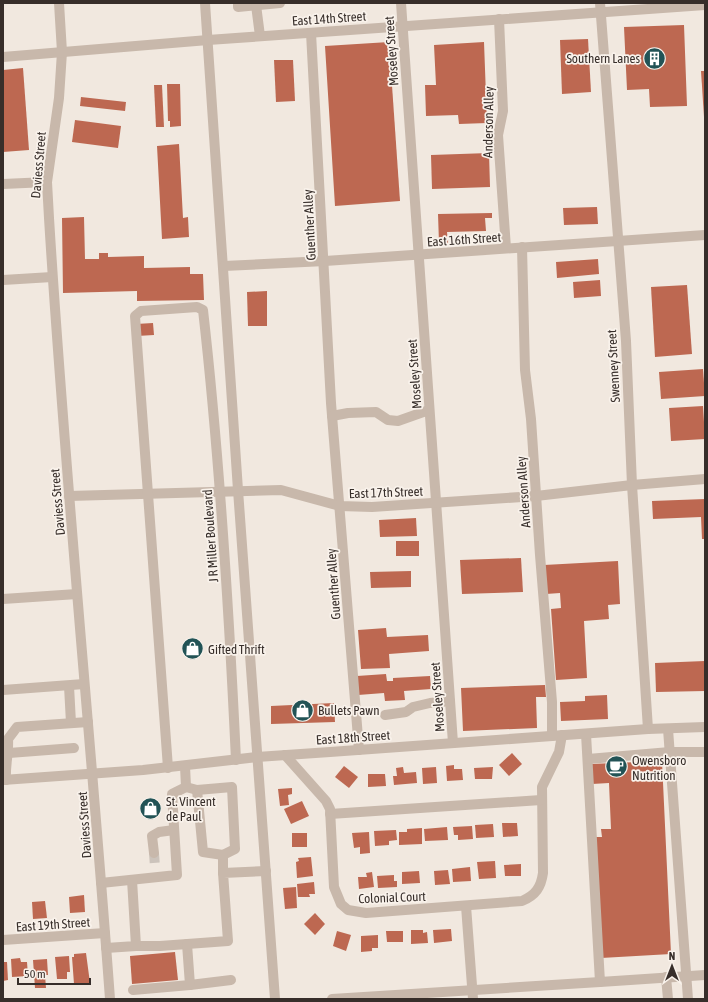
<svg xmlns="http://www.w3.org/2000/svg" width="708" height="1002" font-family="'Asap Condensed',sans-serif">
	<style>
		.building { fill: #bd6851 }
		.lines { fill: none; stroke-linecap: round; stroke-linejoin: round }
		.minor-tunnel { stroke: #ccc3bb; stroke-width: 10; stroke-dasharray: 10 5; stroke-linecap: butt }
		.minor { stroke: #c8b8ab; stroke-width: 10 }
		.labels { text-anchor: middle; stroke-width: 3.5; stroke-linejoin: round; paint-order: stroke }
		.street-label { font-size: 13px; fill: #372e2a; stroke: #f9f2eb }
		.poi-label { font-size: 13px; fill: #372e2a; stroke: #f9f2eb; text-anchor: start }
	</style>
	<rect width="100%" height="100%" fill="#f1e8df"/>
	<g class="building">
		<path d="M684,25L687,106L650,107L649,89L627,90L624,27Z"/>
		<path d="M588,39L591,92L562,94L560,40Z"/>
		<path d="M389,42L400,201L335,206L325,46Z"/>
		<path d="M484,42L487,123L459,124L458,115L426,116L425,85H436L434,45Z"/>
		<path d="M274,60H293L295,101L276,102Z"/>
		<path d="M23,68L29,150L3,152V70Z"/>
		<path d="M701,71H705V117H704Z"/>
		<path d="M167,84H180L181,126L170,127V121H168Z"/>
		<path d="M154,85H162L164,127H156Z"/>
		<path d="M81,97L126,102L125,111L80,106Z"/>
		<path d="M75,120L121,126L118,148L72,142Z"/>
		<path d="M179,144L183,218L188,217L189,237L162,239L157,146Z"/>
		<path d="M489,153L490,187L432,189L431,155Z"/>
		<path d="M597,207L598,224L564,225L563,208Z"/>
		<path d="M492,213V218H485L486,231L447,232L448,243H439L438,214Z"/>
		<path d="M84,217L85,259H99V253H108V257L144,256V268L190,267V274H203L204,300L137,301V291L63,293L62,218Z"/>
		<path d="M598,259L599,274L557,278L556,262Z"/>
		<path d="M600,280L601,296L574,298L573,282Z"/>
		<path d="M687,285L692,354L655,357L651,287Z"/>
		<path d="M267,291V326H248L247,292Z"/>
		<path d="M153,323L154,335L137,336L136,324Z"/>
		<path d="M703,369L705,396L661,399L659,372Z"/>
		<path d="M703,406L705,439L671,441L669,408Z"/>
		<path d="M705,499V539H702L701,517L653,519L652,501Z"/>
		<path d="M416,518L417,536L380,537L379,520Z"/>
		<rect x="396" y="541" width="23" height="15"/>
		<path d="M521,558L523,592L462,594L460,560Z"/>
		<path d="M618,561L620,604L608,605L609,619L584,621L587,678L556,680L551,609L561,608L560,593L546,594L544,565Z"/>
		<path d="M411,571V587L371,588L370,572Z"/>
		<path d="M386,628L387,637L428,635L429,651L389,654L390,668L361,669L358,630Z"/>
		<path d="M705,661V691L656,692L655,663Z"/>
		<path d="M386,674L387,681H393V678L430,676L431,689L404,691L405,700L385,701L384,693L358,695L357,676Z"/>
		<path d="M545,685L546,697H536L537,728L463,731L461,688Z"/>
		<path d="M607,695L608,719L561,721L560,702L585,701V696Z"/>
		<path d="M334,703L335,722L271,724V706Z"/>
		<path d="M512,753L522,764L509,776L499,765Z"/>
		<path d="M662,761L671,954L601,958L595,837H602L601,829H611L609,783L592,784L591,764Z"/>
		<path d="M454,765V769H462L463,780L447,781L446,766Z"/>
		<path d="M344,766L358,777L349,788L335,777Z"/>
		<path d="M403,767L404,773L416,772L417,783L394,785L393,776H397L396,768Z"/>
		<path d="M436,767L437,783L423,784L422,768Z"/>
		<path d="M493,767L492,779H475L474,768Z"/>
		<path d="M368,774H385L386,786L368,787Z"/>
		<path d="M292,788V794L288,795L289,805L280,806L278,789Z"/>
		<path d="M302,801L309,816L291,824L284,809Z"/>
		<path d="M502,823H517L518,836L503,837Z"/>
		<path d="M493,824L494,837L476,838L475,825Z"/>
		<path d="M472,826L473,839L458,840V835H454L453,827Z"/>
		<path d="M447,827L448,840L425,841L424,829Z"/>
		<path d="M422,828V844L399,845V832H407V829Z"/>
		<path d="M396,830L397,840L389,841V845L375,846L374,831Z"/>
		<path d="M369,832L370,853L360,854V847L354,848L352,833Z"/>
		<rect x="292" y="833" width="15" height="14"/>
		<path d="M311,857L313,876L297,878L296,862L299,861L298,858Z"/>
		<path d="M495,861L496,878L479,879L477,862Z"/>
		<path d="M521,864V876H505L504,865Z"/>
		<path d="M470,867L471,881L453,882L452,869Z"/>
		<path d="M448,870L450,884L435,885L434,871Z"/>
		<path d="M419,871L420,883L402,884V872Z"/>
		<path d="M372,872L374,887L359,889L358,877H367L366,873Z"/>
		<path d="M394,875V881H397V887L378,888L377,876Z"/>
		<path d="M314,882L315,894H309L310,897H298L297,884Z"/>
		<path d="M296,887L297,908L285,909L283,888Z"/>
		<path d="M84,895L85,912L70,913L69,897Z"/>
		<path d="M45,901L47,918L33,919L32,902Z"/>
		<path d="M315,913L325,924L315,935L304,924Z"/>
		<path d="M451,929L452,941L434,943L433,930Z"/>
		<path d="M411,930H423V933L427,932L428,943L411,944Z"/>
		<path d="M337,931L351,935L346,951L333,946Z"/>
		<path d="M386,931H403V942H387Z"/>
		<path d="M378,935V948H372V951L361,952V936Z"/>
		<path d="M175,952L178,980L132,984L130,956Z"/>
		<path d="M86,953L90,983L74,984L72,957H74V954Z"/>
		<path d="M69,956L70,972H67V979H57L55,957Z"/>
		<path d="M20,958L21,962H27L28,976L12,977L11,959Z"/>
		<path d="M47,959L48,975H45L46,988H35L33,960Z"/>
		<path d="M3,962H7L8,980L3,981Z"/>
	</g>
	<g class="lines">
		<path class="minor-tunnel" d="M154,853L155,867"/>
		<g class="minor">
			<path d="M59,3L62,52L59,98L47,182L49,218C65,479 91,739 110,999"/>
			<path d="M205,3L238,490L275,999"/>
			<path d="M238,3V7L280,3"/>
			<path d="M401,3L453,743"/>
			<path d="M600,3L626,341L632,485L648,729"/>
			<path d="M256,5L260,36"/>
			<path d="M499,19L503,111L498,135L506,248"/>
			<path d="M311,33L331,403L359,750"/>
			<path d="M3,57L208,40L705,5"/>
			<path d="M3,184L47,182"/>
			<path d="M522,247L525,370L531,419L540,555L552,702V736"/>
			<path d="M224,266L325,261L705,235"/>
			<path d="M3,280L52,277"/>
			<path d="M332,416L348,413L376,412L388,420L398,421L429,410"/>
			<path d="M69,496L281,490L340,506L372,507L536,496L632,485L705,479"/>
			<path d="M3,599L77,594"/>
			<path d="M69,686L71,723"/>
			<path d="M3,690L84,684"/>
			<path d="M385,715L406,712L413,707L430,703L450,701"/>
			<path d="M668,729L688,999"/>
			<path d="M586,734L600,982L705,975"/>
			<path d="M9,753L74,748"/>
			<path d="M285,755L326,801L330,809L334,887L341,904L348,910L366,913L522,901C536,895 541,887 543,873L542,787L559,752L562,735"/>
			<path d="M588,759L670,752H705"/>
			<path d="M168,768L135,316L141,311L197,307L203,310C220,460 229,610 236,760"/>
			<path d="M3,780L143,770L257,757L330,752L648,729L705,727"/>
			<path d="M6,780C5,765 9,753 8,739L17,727L88,722"/>
			<path d="M186,787L197,790L232,787L235,849L223,855V873"/>
			<path d="M197,790L203,852L223,855"/>
			<path d="M330,814L541,800"/>
			<path d="M154,853L152,836L159,832L174,830"/>
			<path d="M101,883L177,875L172,794L186,787L185,766"/>
			<path d="M466,906L473,999"/>
			<path d="M3,940L105,933"/>
			<path d="M136,946H160L228,941L223,873L266,871"/>
			<path d="M106,948L136,946L132,880"/>
			<path d="M666,977L668,999"/>
			<path d="M190,985L231,980"/>
			<path d="M133,990L190,985L187,944"/>
			<path d="M332,999L600,982"/>
		</g>
	</g>
	<defs>
		<symbol id="building-disc" viewBox="-11 -11 22 22"><circle r="9.5" fill="#225356" stroke="#f9f2eb"/><path d="M-4-6H4V6H1V3H-1V6H-4ZM-2.5-4.3h1.7v1.8h-1.7ZM.8-4.3h1.7v1.8H.8ZM-2.5-1h1.7V.8h-1.7ZM.8-1h1.7V.8H.8Z" fill="#fff"/></symbol>
		<symbol id="shop-disc" viewBox="-11 -11 22 22"><circle r="9.5" fill="#225356" stroke="#f9f2eb"/><path d="M-5-2.5h2.3a2.7 3.5 0 0 1 5.4 0H5L5.5 6h-11ZM-1.5-2.5h3a1.5 2.3 0 0 0-3 0Z" fill="#fff"/></symbol>
		<symbol id="cafe-disc" viewBox="-11 -11 22 22"><circle r="9.5" fill="#225356" stroke="#f9f2eb"/><path d="M-5.5-4.5H6V0H3Q3 3.5 0 3.5H-2.5Q-5.5 3.5-5.5 0ZM3-3.2v2h1.7v-2ZM-6 4.5H4V6H-6Z" fill="#fff"/></symbol>
	</defs>
	<g fill-rule="evenodd">
		<use href="#building-disc" x="642" y="46" width="25" height="25"/>
		<use href="#shop-disc" x="180" y="636" width="25" height="25"/>
		<use href="#shop-disc" x="290" y="698" width="25" height="25"/>
		<use href="#cafe-disc" x="604" y="754" width="25" height="25"/>
		<use href="#shop-disc" x="138" y="796" width="25" height="25"/>
	</g>
	<g class="labels">
		<g class="street-label">
			<text transform="translate(329 18) rotate(-4)" y="5">East 14th Street</text>
			<text transform="translate(391 51) rotate(-94)" y="5">Moseley Street</text>
			<text transform="translate(488 122) rotate(-89)" y="5">Anderson Alley</text>
			<text transform="translate(38 165) rotate(-85)" y="5">Daviess Street</text>
			<text transform="translate(309 225) rotate(-93)" y="5">Guenther Alley</text>
			<text transform="translate(464 239) rotate(-4)" y="5">East 16th Street</text>
			<text transform="translate(613 366) rotate(-93)" y="5">Swenney Street</text>
			<text transform="translate(414 374) rotate(-94)" y="5">Moseley Street</text>
			<text transform="translate(386 492) rotate(-2)" y="5">East 17th Street</text>
			<text transform="translate(523 492) rotate(-94)" y="5">Anderson Alley</text>
			<text transform="translate(57 502) rotate(-95)" y="5">Daviess Street</text>
			<text transform="translate(210 536) rotate(-94)" y="5">J R Miller Boulevard</text>
			<text transform="translate(333 584) rotate(-94)" y="5">Guenther Alley</text>
			<text transform="translate(437 697) rotate(-94)" y="5">Moseley Street</text>
			<text transform="translate(353 737) rotate(-4)" y="5">East 18th Street</text>
			<text transform="translate(84 825) rotate(-94)" y="5">Daviess Street</text>
			<text transform="translate(392 897) rotate(-2)" y="5">Colonial Court</text>
			<text transform="translate(53 924) rotate(-4)" y="5">East 19th Street</text>
		</g>
		<g class="poi-label">
			<text x="640" y="63" text-anchor="end">Southern Lanes</text>
			<text x="208" y="654">Gifted Thrift</text>
			<text x="318" y="715">Bullets Pawn</text>
			<text x="632" y="765">Owensboro<tspan x="632" dy="15">Nutrition</tspan></text>
			<text x="166" y="806">St. Vincent<tspan x="166" dy="15">de Paul</tspan></text>
		</g>
	</g>
	<rect width="708" height="1002" fill="none" stroke="#372e2a" stroke-width="8"/>
	<g transform="translate(672 966)" stroke="#f9f2eb" stroke-width="3" paint-order="stroke">
	<path d="M0-3L7 15L0 10L-7 15Z" fill="#372e2a"/>
	<text y="-6" font-size="11" font-weight="bold" text-anchor="middle" fill="#372e2a">N</text>
	</g>
	<path d="M18 978v6h72v-6" fill="none" stroke="#372e2a" stroke-width="2"/>
	<text x="24" y="978" font-size="12" fill="#372e2a" stroke="#f9f2eb" stroke-width="3" paint-order="stroke">50 m</text>
</svg>
